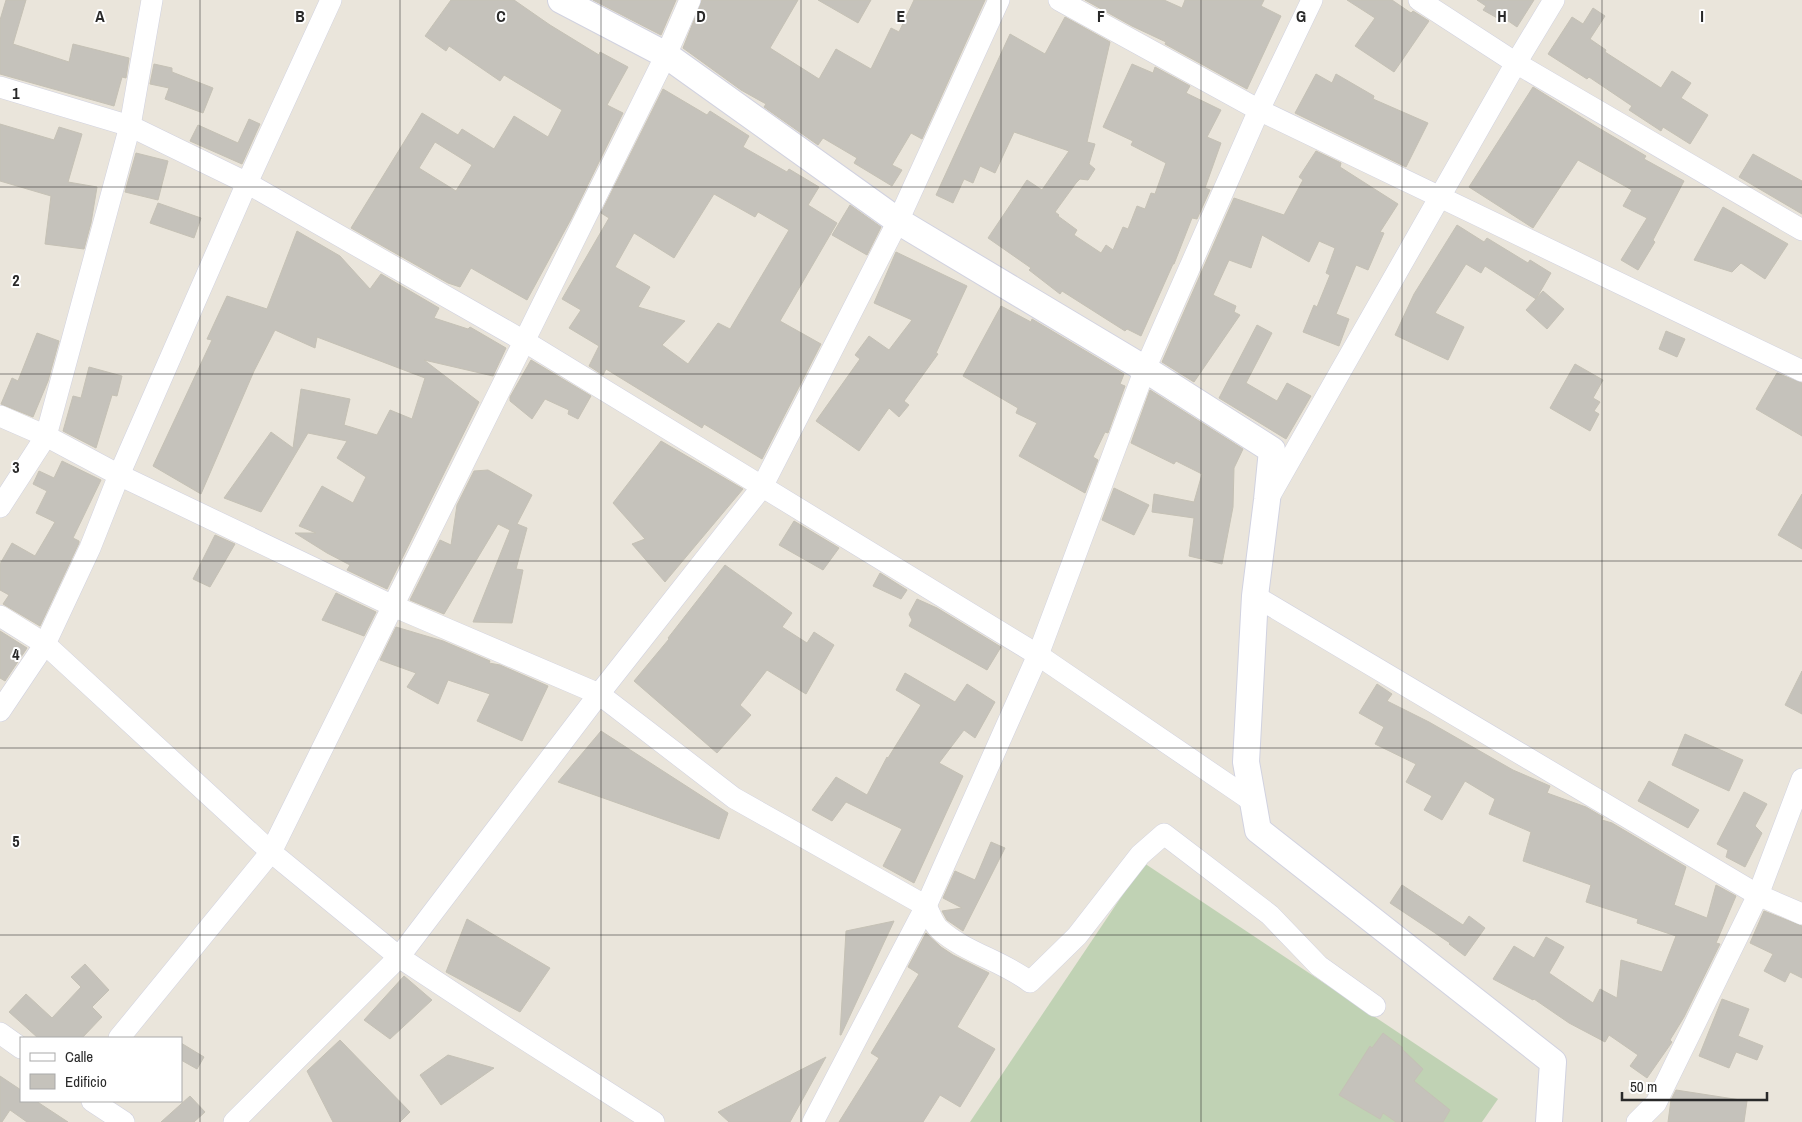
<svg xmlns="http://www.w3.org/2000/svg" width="1802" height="1122" font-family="'Archivo Narrow',sans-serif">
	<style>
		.cemetery { fill: #c0d2b4 }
		.building { fill: #c5c2bb; stroke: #c5c1b5; fill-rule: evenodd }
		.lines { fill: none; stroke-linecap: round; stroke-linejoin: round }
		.minor-casing { stroke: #d1d2e0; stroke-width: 22 }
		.tertiary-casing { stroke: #d1d2e0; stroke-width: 28 }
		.minor { stroke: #fff; stroke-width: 21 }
		.tertiary { stroke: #fff; stroke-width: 26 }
		.grid { fill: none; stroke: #292929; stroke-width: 1; stroke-opacity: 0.55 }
		.grid-label { font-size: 16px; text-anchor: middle; font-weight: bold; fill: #292929; stroke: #fff; stroke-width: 4; stroke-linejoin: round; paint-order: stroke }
	</style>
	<rect width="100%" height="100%" fill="#eae5db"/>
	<path class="cemetery" d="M1144,863L1498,1099L1482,1122H970Z"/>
	<g class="building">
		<path d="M6,0H26L13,44L69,62L73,44L129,58L126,78L122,77L114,106L0,74V20Z"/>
		<path d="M451,0H514L550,25L599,55L600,52L628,67L607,105L623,113L571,219L527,300L471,268L460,287L448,283L351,228L422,113L458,135L462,129L494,149L514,116L548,137L562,110L504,75L500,81L449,46L446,51L425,36ZM435,142L472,165L456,191L419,168Z"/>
		<path d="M593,0H676L661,35Z"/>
		<path d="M702,0H798L770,48L819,79L836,49L871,69L891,28L899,32L914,0H985L922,139L911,133L892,165L902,170L892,186L854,163L857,158L823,138L818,145L764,107L766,104L741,90L683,48Z"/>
		<path d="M818,0H871L858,23Z"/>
		<path d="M1085,0H1164L1182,8L1185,0H1264L1261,6L1281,16L1247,89L1165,44L1166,42L1132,26Z"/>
		<path d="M1347,0H1392L1411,13L1413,11L1429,21L1394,72L1355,46L1375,18Z"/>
		<path d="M1477,0H1534L1517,27L1501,16L1499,19L1483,10L1486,6Z"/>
		<path d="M1593,8L1605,16L1590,39L1606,50L1605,52L1661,88L1672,71L1691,83L1681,98L1708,115L1690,144L1663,127L1661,131L1629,110L1632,106L1589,77L1587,79L1548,54L1572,17L1583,24Z"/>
		<path d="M1065,17L1110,42L1087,142L1095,144L1089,164L1095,169L1088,180L1080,179L1076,183L1055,212L1059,215L1058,216L1077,230L1074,235L1101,253L1106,245L1113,250L1123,227L1128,229L1137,206L1145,209L1151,193L1155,194L1166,163L1131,145L1133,141L1103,127L1132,64L1153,73L1155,67L1190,86L1186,93L1221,110L1207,137L1221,143L1205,188L1210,190L1197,219L1192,218L1174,264H1173L1141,336L1127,329L1125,331L1062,291L1060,294L1029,270L1031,268L988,238L1027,180L1042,190L1069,151L1014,132L995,173L980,166L973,183L964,179L953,203L936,195L1010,34L1045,54Z"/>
		<path d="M154,64L172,68V72L213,88L203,113L165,99L169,88L150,84Z"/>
		<path d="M1316,74L1332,83L1336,74L1374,96L1373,99L1428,123L1406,167L1295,113Z"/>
		<path d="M1533,87L1597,127L1646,156L1644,159L1684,181L1653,240L1655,242L1638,270L1621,260L1647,218L1623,206L1632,190L1578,160L1533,228L1469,187Z"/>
		<path d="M663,89L707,115L710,111L749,136L743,147L787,172L789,169L819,187L808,205L837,223L780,321L821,344L762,459L704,424L702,428L606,369L603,375L589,366L599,346L569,328L581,310L562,299L609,218L601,213ZM714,194L755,217L758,212L789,230L730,329L718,323L688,364L662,345L685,321L638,307L650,287L615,267L634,233L674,258Z"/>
		<path d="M249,119L260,124L242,164L190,141L198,125L238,143Z"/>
		<path d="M0,124L54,140L59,127L82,134L68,182L97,187L91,223L84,249L45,244L51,196L0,181Z"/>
		<path d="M1316,151L1341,163L1340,167L1398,204L1380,232L1384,233L1368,270L1356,265L1336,314L1349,319L1339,346L1303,332L1314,305L1317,307L1330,275L1326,273L1335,248L1319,241L1309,262L1262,235L1251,268L1229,260L1213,295L1236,306L1234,312L1240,315L1194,382L1162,362L1234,198L1284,215L1303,180L1299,177Z"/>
		<path d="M136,153L168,161L158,200L125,192Z"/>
		<path d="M1753,154L1802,181V214L1739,177Z"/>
		<path d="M158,203L201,218L194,238L150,223Z"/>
		<path d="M850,205L881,227L867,255L832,235Z"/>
		<path d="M1723,207L1788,244L1765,279L1741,263L1732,272L1694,260Z"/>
		<path d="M1457,225L1484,242L1487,238L1528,263L1530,260L1551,273L1536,299L1485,266L1481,273L1466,264L1435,313L1464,327L1448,360L1395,335L1414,294Z"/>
		<path d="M297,231L340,256L370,289L381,274L439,308L434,318L468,329L470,327L506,348L493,376L424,360L479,402L387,589L347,570L350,565L327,553L295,533H316L299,526L322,486L353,503L366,477L337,458L347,441L308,433L261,512L224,498L271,432L293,448L301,389L350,399L344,425L377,435L390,410L412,419L425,378L317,337L315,348L275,330L254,371L201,494L153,466L212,340L207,339L227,296L267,309Z"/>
		<path d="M896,252L967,286L936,353L938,354L904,401L909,405L899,417L889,408L859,451L816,421L860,359L855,355L869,336L889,350L912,320L874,303Z"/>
		<path d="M1543,291L1564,309L1547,329L1526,310Z"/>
		<path d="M1001,306L1031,322L1032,319L1124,374L1120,384L1125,386L1108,433L1105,432L1093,457L1098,460L1085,493L1019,456L1037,423L1016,413L1018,408L963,376Z"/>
		<path d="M1257,325L1272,333L1246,383L1277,401L1287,383L1311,396L1286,439L1219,398Z"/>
		<path d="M1666,331L1685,339L1677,357L1659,349Z"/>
		<path d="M37,333L59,341L48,381L33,417L1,404L12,378L18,381Z"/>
		<path d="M531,360L591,396L578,419L568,414L569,410L545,399L532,419L510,401V397Z"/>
		<path d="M1575,364L1603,380L1593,398L1600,402L1594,411L1599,414L1590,431L1550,408Z"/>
		<path d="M89,367L122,376L117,396L112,395L96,448L63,431L73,396L81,398Z"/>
		<path d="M1777,373L1802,383V436L1756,409Z"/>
		<path d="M1150,390L1243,449L1234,468L1233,507L1222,564L1189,556L1194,518L1152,512L1154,494L1194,502L1202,474L1176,461L1174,464L1131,443Z"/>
		<path d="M661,441L743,489L665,582L632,544L645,539L613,503Z"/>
		<path d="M62,461L101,480L73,538L79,541V543L40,626L3,604L9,595L0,590V564L12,543L35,556L55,522L36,513L47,491L33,484L39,471L54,478Z"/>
		<path d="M488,470L532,495L517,524L527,528L516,569L523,570L512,623L473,622L510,530L498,524L444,614L410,600L440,540L451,545L457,505L474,471Z"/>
		<path d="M1114,488L1149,505L1134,535L1102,520Z"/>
		<path d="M1802,494V549L1778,535Z"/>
		<path d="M794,521L839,548L823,570L779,545Z"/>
		<path d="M215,535L235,544L210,587L193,579Z"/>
		<path d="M725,565L792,613L782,627L807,643L814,632L834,645L806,694L767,670L740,705L751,715L717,753L634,681L669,639L668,638Z"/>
		<path d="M880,573L907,590L901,599L873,586Z"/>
		<path d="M336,593L376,612L364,636L322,620Z"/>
		<path d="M917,599L937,608L1001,647L987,670L909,626L912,620L909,614Z"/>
		<path d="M396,627L443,641L490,661L489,663L500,665L548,686L522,741L477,721L490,694L448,680L438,704L407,687L416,673L380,660Z"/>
		<path d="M0,631L27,648L5,681L0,678Z"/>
		<path d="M1802,671V714L1785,705Z"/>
		<path d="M905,673L955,702L967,684L995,702L975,738L964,730L939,763L963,776L914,883L883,866L902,829L846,802L832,821L812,810L836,777L867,795L887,757L888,758L921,705L896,690Z"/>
		<path d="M1377,684L1392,694L1387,701L1429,722L1513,770L1550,786L1547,793L1586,807L1603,817L1602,820L1612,823L1686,867L1674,905L1707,918L1716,885L1736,896L1716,943L1720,944L1684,1017L1670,1040L1672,1042L1647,1078L1630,1066L1638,1055L1609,1035L1605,1042L1569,1023L1534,999L1533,1000L1493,979L1514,946L1534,958L1546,937L1564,947L1549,973L1593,1003L1600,989L1617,998L1621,960L1662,972L1676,936L1637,923L1638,919L1586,902L1591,885L1523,861L1531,832L1489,814L1495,799L1465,781L1442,820L1424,810L1432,796L1406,782L1416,764L1375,744L1384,727L1359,713Z"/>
		<path d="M601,731L728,813L719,839L558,782Z"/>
		<path d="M1685,734L1743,760L1729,791L1672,765Z"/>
		<path d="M1649,781L1699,810L1688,828L1638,801Z"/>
		<path d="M1744,792L1767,804L1755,826L1762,833L1745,867L1726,857L1728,850L1717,844Z"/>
		<path d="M991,842L1005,848L963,931L947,920L942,911L962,908L943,898L955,871L975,880Z"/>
		<path d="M1402,885L1463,925L1469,916L1485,928L1465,956L1449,944L1450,943L1390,903Z"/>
		<path d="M1764,911L1802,926V978L1790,972L1785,982L1764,971L1773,954L1750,943Z"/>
		<path d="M467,919L550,968L520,1012L446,972Z"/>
		<path d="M894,921L841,1035H840L846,931Z"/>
		<path d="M926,933L941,947L953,955L989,973L957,1027L995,1049L960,1107L940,1095L923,1122H839L879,1058L871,1053L919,974L908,967Z"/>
		<path d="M85,964L109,990L92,1007L102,1017L82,1038H38L9,1012L26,994L52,1018L81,987L71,977Z"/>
		<path d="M404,976L432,1000L390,1039L364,1020Z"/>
		<path d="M1722,999L1749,1009L1738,1036L1763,1046L1757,1060L1736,1052L1729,1068L1699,1056Z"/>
		<path d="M1383,1033L1403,1048L1402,1049L1423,1069L1414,1081L1450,1110L1443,1122H1396L1383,1113L1380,1119L1339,1095L1370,1046L1372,1048Z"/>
		<path d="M340,1040L410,1112L400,1122H333L307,1071Z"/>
		<path d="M181,1043L204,1057L197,1069L181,1060Z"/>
		<path d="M448,1055L494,1068L441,1105L420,1075Z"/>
		<path d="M826,1057L790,1122H729L718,1112Z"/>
		<path d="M0,1076L21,1090V1101H36L68,1122H27L10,1110L2,1122H0Z"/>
		<path d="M1676,1090L1747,1101L1744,1122H1668L1671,1100Z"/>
		<path d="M190,1096L205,1112L194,1122H161Z"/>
	</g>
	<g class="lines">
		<defs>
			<g id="minor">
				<path d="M1059,0L1259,110L1802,371"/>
				<path d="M1419,0L1516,63L1802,230"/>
				<path d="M0,87L130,126L247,183L524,341L1038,655L1252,801"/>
				<path d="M0,416L46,436L119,475L393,606L599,694L734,798L926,906C930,913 933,924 939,929C964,952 1003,961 1030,982L1077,936L1140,855L1164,834L1270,915L1319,966L1375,1006"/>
				<path d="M1269,497L1516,63L1554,0"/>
				<path d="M0,507L46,436L130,126L152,0"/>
				<path d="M1255,596L1758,895L1802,914"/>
				<path d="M0,616L45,644L271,852L399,957L496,1021L654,1122"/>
				<path d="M0,711L45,644L90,548L119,475L247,183L331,0"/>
				<path d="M0,1033L21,1048"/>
				<path d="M119,1038L271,852L666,55L690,0"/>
				<path d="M92,1101L124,1122"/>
				<path d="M234,1122L399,957L599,694L762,487L898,221L999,0"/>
				<path d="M813,1122L926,906L1038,655L1145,369L1259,110L1312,0"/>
				<path d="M1637,1122L1656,1103L1758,895L1802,779"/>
			</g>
			<path id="tertiary" d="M561,0L666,55L898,221L1145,369L1272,450L1267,500L1255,596L1246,762L1258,830L1553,1062L1549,1122"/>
		</defs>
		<use href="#minor" class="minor-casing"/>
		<use href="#tertiary" class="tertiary-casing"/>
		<use href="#minor" class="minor"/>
		<use href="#tertiary" class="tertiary"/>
	</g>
	<path class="grid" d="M200,0V1122M400,0V1122M601,0V1122M801,0V1122M1001,0V1122M1201,0V1122M1402,0V1122M1602,0V1122M0,187H1802M0,374H1802M0,561H1802M0,748H1802M0,935H1802"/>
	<g class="grid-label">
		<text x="100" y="22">A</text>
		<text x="300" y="22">B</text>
		<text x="501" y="22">C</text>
		<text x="701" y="22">D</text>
		<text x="901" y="22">E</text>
		<text x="1101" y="22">F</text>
		<text x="1301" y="22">G</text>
		<text x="1502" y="22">H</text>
		<text x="1702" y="22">I</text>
		<text x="16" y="99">1</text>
		<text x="16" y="286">2</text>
		<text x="16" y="473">3</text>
		<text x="16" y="660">4</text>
		<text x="16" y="847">5</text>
	</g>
	<rect x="20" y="1037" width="162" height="65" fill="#ffffff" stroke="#a9a9a9"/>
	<rect x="30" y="1053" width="25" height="8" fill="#ffffff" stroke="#a9a9a9"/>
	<text x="65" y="1062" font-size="15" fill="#292929">Calle</text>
	<rect x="30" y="1074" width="25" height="15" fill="#c5c2bb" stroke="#a9a9a9"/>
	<text x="65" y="1087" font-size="15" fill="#292929">Edificio</text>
	<path d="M1622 1092v8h145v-8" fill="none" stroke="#292929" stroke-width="2.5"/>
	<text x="1630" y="1092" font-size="15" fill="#292929" stroke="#ffffff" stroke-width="4" paint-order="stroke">50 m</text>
</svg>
